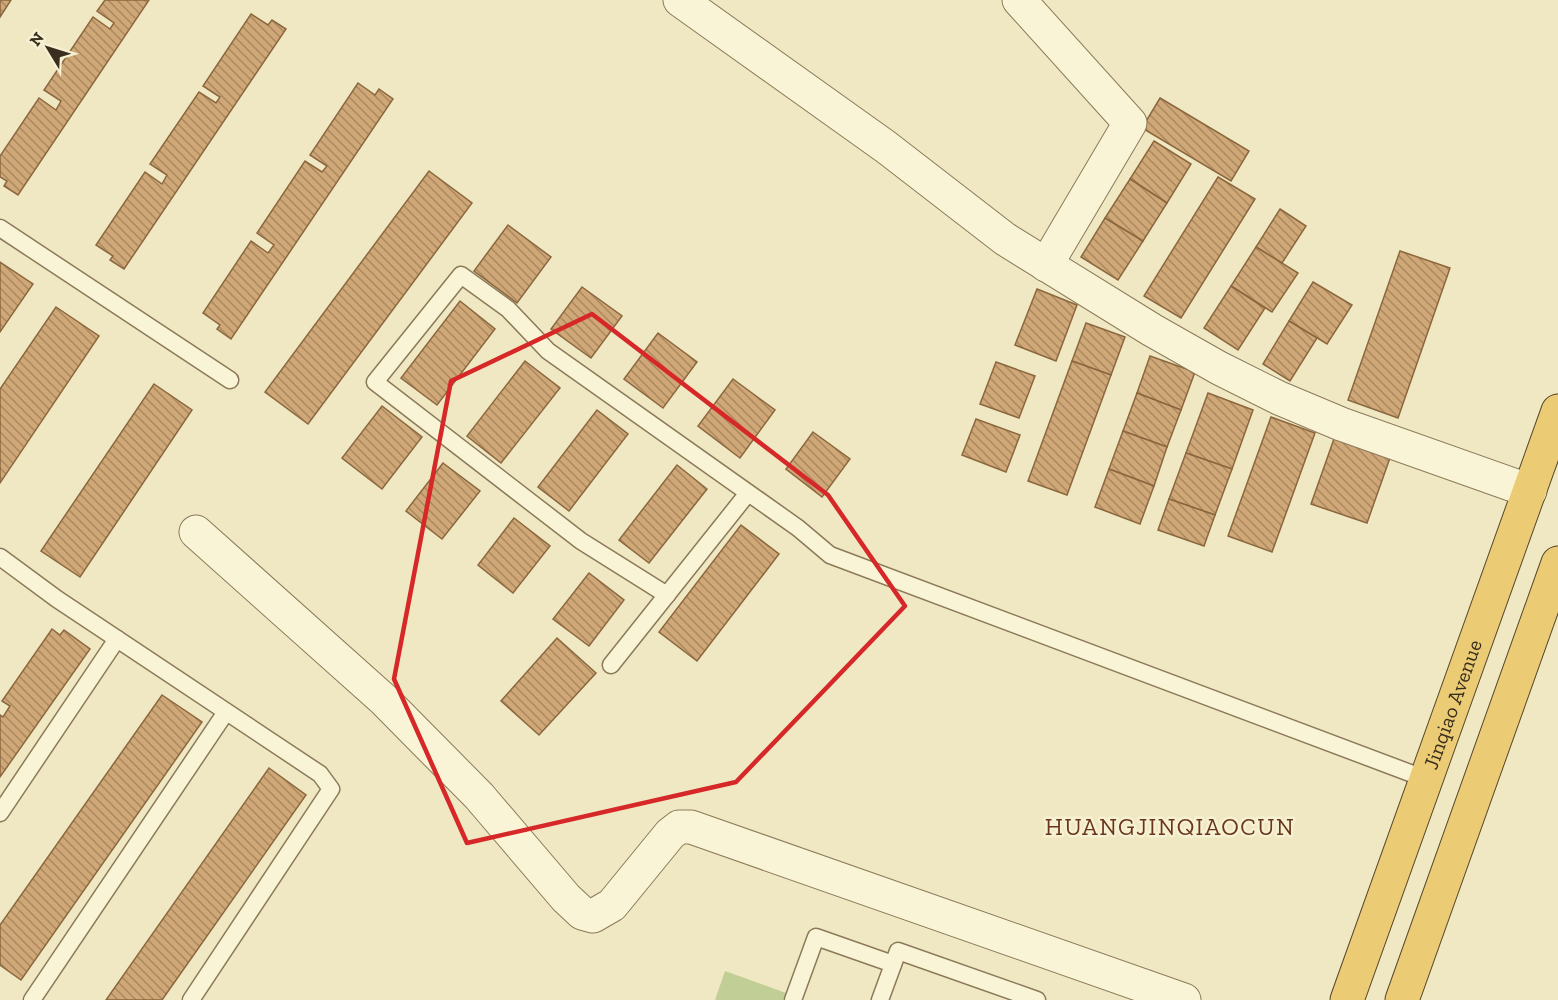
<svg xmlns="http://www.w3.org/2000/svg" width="1558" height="1000" font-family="'Zilla Slab',serif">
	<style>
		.green { fill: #c1cf96 }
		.building { fill: url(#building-back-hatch); stroke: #8b673e; stroke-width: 1.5 }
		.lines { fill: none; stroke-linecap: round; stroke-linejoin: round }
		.service-casing { stroke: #8b7a59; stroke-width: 19 }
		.minor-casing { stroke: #8b7a59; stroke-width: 35 }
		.trunk-casing { stroke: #58472d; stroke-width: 35 }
		.service { stroke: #faf4d7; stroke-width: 16 }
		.minor { stroke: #faf4d7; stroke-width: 33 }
		.trunk { stroke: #ebcc74; stroke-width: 33 }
		.marked { fill: none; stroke: #d62828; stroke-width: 4.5; stroke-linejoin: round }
		.labels { text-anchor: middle; stroke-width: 5; stroke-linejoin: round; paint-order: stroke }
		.street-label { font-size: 21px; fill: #3a2f1e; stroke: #f7f1d3 }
		.quarter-label { font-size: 24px; letter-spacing: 1.5px; fill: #69361b; stroke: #f7f1d3 }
	</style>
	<defs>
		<pattern id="building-back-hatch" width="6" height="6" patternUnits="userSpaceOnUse" patternTransform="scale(1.5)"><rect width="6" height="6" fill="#d0a877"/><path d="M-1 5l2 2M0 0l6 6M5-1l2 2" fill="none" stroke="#aa8961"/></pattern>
	</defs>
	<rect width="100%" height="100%" fill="#f0e8c3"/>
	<path class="green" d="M725,971L786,993L783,1000H715Z"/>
	<g class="building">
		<path d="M0,0H11L0,17Z"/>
		<path d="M105,0H149L18,195L4,186L7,181L0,177V156L39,98L56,110L61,101L44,90L93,17L110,29L114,23L97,11Z"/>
		<path d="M251,14L268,25L272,20L286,29L124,269L110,260L113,256L96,245L145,172L162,184L167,175L150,164L199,92L216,103L220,97L203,86Z"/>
		<path d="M358,83L375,95L379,89L393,99L231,339L217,329L220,325L203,313L251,241L268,253L274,245L257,233L305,161L322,172L327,166L310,155Z"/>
		<path d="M1160,98L1249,151L1231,181L1142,128Z"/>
		<path d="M1154,141L1191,164L1167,203L1130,179Z"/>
		<path d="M429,171L472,203L308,424L265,392Z"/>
		<path d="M1218,177L1255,199L1181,318L1144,296Z"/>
		<path d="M1130,179L1167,203L1143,241L1105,218Z"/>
		<path d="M1280,209L1306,226L1282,263L1256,247Z"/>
		<path d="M1105,218L1143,241L1118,280L1081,257Z"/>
		<path d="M508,225L551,257L517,303L474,271Z"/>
		<path d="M1256,247L1298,273L1272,312L1231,286Z"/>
		<path d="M1400,251L1450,268L1398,418L1348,400Z"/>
		<path d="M0,262L33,284L0,332Z"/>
		<path d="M1313,282L1352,305L1327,344L1289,321Z"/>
		<path d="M1231,286L1265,308L1238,350L1204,328Z"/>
		<path d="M582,287L622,316L591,358L551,329Z"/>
		<path d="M1037,289L1077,305L1056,361L1015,345Z"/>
		<path d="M460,301L495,329L437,405L401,378Z"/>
		<path d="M56,307L99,336L0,483V389Z"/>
		<path d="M1289,321L1317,338L1290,381L1263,364Z"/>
		<path d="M1086,323L1125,337L1111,375L1072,361Z"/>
		<path d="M658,333L697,362L663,408L624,379Z"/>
		<path d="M1150,356L1195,372L1181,410L1137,393Z"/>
		<path d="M525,361L560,388L501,463L467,436Z"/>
		<path d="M1072,361L1111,375L1067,495L1028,481Z"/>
		<path d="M996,362L1035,376L1019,418L980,404Z"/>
		<path d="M733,379L775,410L740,458L698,426Z"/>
		<path d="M154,384L192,410L80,577L41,551Z"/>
		<path d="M1137,393L1181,410L1167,447L1123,431Z"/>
		<path d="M1208,393L1253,410L1232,469L1186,453Z"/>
		<path d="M382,406L422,437L382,489L342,458Z"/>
		<path d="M597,410L628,434L569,511L538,487Z"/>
		<path d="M1271,417L1315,433L1272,552L1228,536Z"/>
		<path d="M976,419L1020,435L1006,472L962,455Z"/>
		<path d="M1123,431L1167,447L1154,486L1109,469Z"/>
		<path d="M813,432L850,459L822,497L786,469Z"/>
		<path d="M1335,436L1391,455L1367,523L1311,504Z"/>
		<path d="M1186,453L1232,469L1215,515L1169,499Z"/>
		<path d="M443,463L480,491L442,539L406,511Z"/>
		<path d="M677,465L707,489L649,563L619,540Z"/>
		<path d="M1109,469L1154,486L1140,524L1095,507Z"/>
		<path d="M1169,499L1215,515L1204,546L1158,530Z"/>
		<path d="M514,518L550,546L513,593L478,565Z"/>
		<path d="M741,525L779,554L697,661L659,632Z"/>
		<path d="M589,573L624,600L589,646L553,619Z"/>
		<path d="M52,629L60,635L64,630L90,649L0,777V715L3,717L10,706L2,701Z"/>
		<path d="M557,638L596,673L539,735L501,701Z"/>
		<path d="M162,695L202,722L21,980L0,965V925Z"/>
		<path d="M269,768L306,795L162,1000H106Z"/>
	</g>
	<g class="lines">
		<defs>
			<g id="service">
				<path d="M0,228L230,380"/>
				<path d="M0,557L57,599L320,774L331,789L191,1000"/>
				<path d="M667,595L581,541L375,382L461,275L508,309L548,351L798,528L830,555L1426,779"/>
				<path d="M611,665L748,493"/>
				<path d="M0,813L117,639"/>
				<path d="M32,1000L226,712"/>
				<path d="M793,1000L816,937L893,964"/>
				<path d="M880,1000L898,951L1037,1000"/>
			</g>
			<g id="minor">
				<path d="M680,0L886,147L1005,239L1152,330L1219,368L1279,398L1341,424L1530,491"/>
				<path d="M1019,0L1130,123L1046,265"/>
				<path d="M196,532L383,699L479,796L566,898L582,913L593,916L612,905L670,834L679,827H691L1184,1000"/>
			</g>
			<g id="trunk">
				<path id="s1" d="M1347,1000L1558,411"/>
				<path d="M1402,1000L1558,563"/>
			</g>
		</defs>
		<use href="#service" class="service-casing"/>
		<use href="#minor" class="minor-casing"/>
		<use href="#trunk" class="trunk-casing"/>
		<use href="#service" class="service"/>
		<use href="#minor" class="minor"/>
		<use href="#trunk" class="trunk"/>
	</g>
	<path class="marked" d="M592,314L828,495L905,606L736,782L467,843L394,679L451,381Z"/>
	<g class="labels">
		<g class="street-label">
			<text dy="7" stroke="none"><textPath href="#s1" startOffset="314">Jinqiao Avenue</textPath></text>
		</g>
		<g class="quarter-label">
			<text x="1170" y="835">HUANGJINQIAOCUN</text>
		</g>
	</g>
	<g transform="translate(48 48) rotate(308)" stroke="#f7f1d3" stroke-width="4.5" paint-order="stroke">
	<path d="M0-4.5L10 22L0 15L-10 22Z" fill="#3a2f1e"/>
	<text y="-9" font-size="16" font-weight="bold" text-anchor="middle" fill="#3a2f1e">N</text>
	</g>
</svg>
